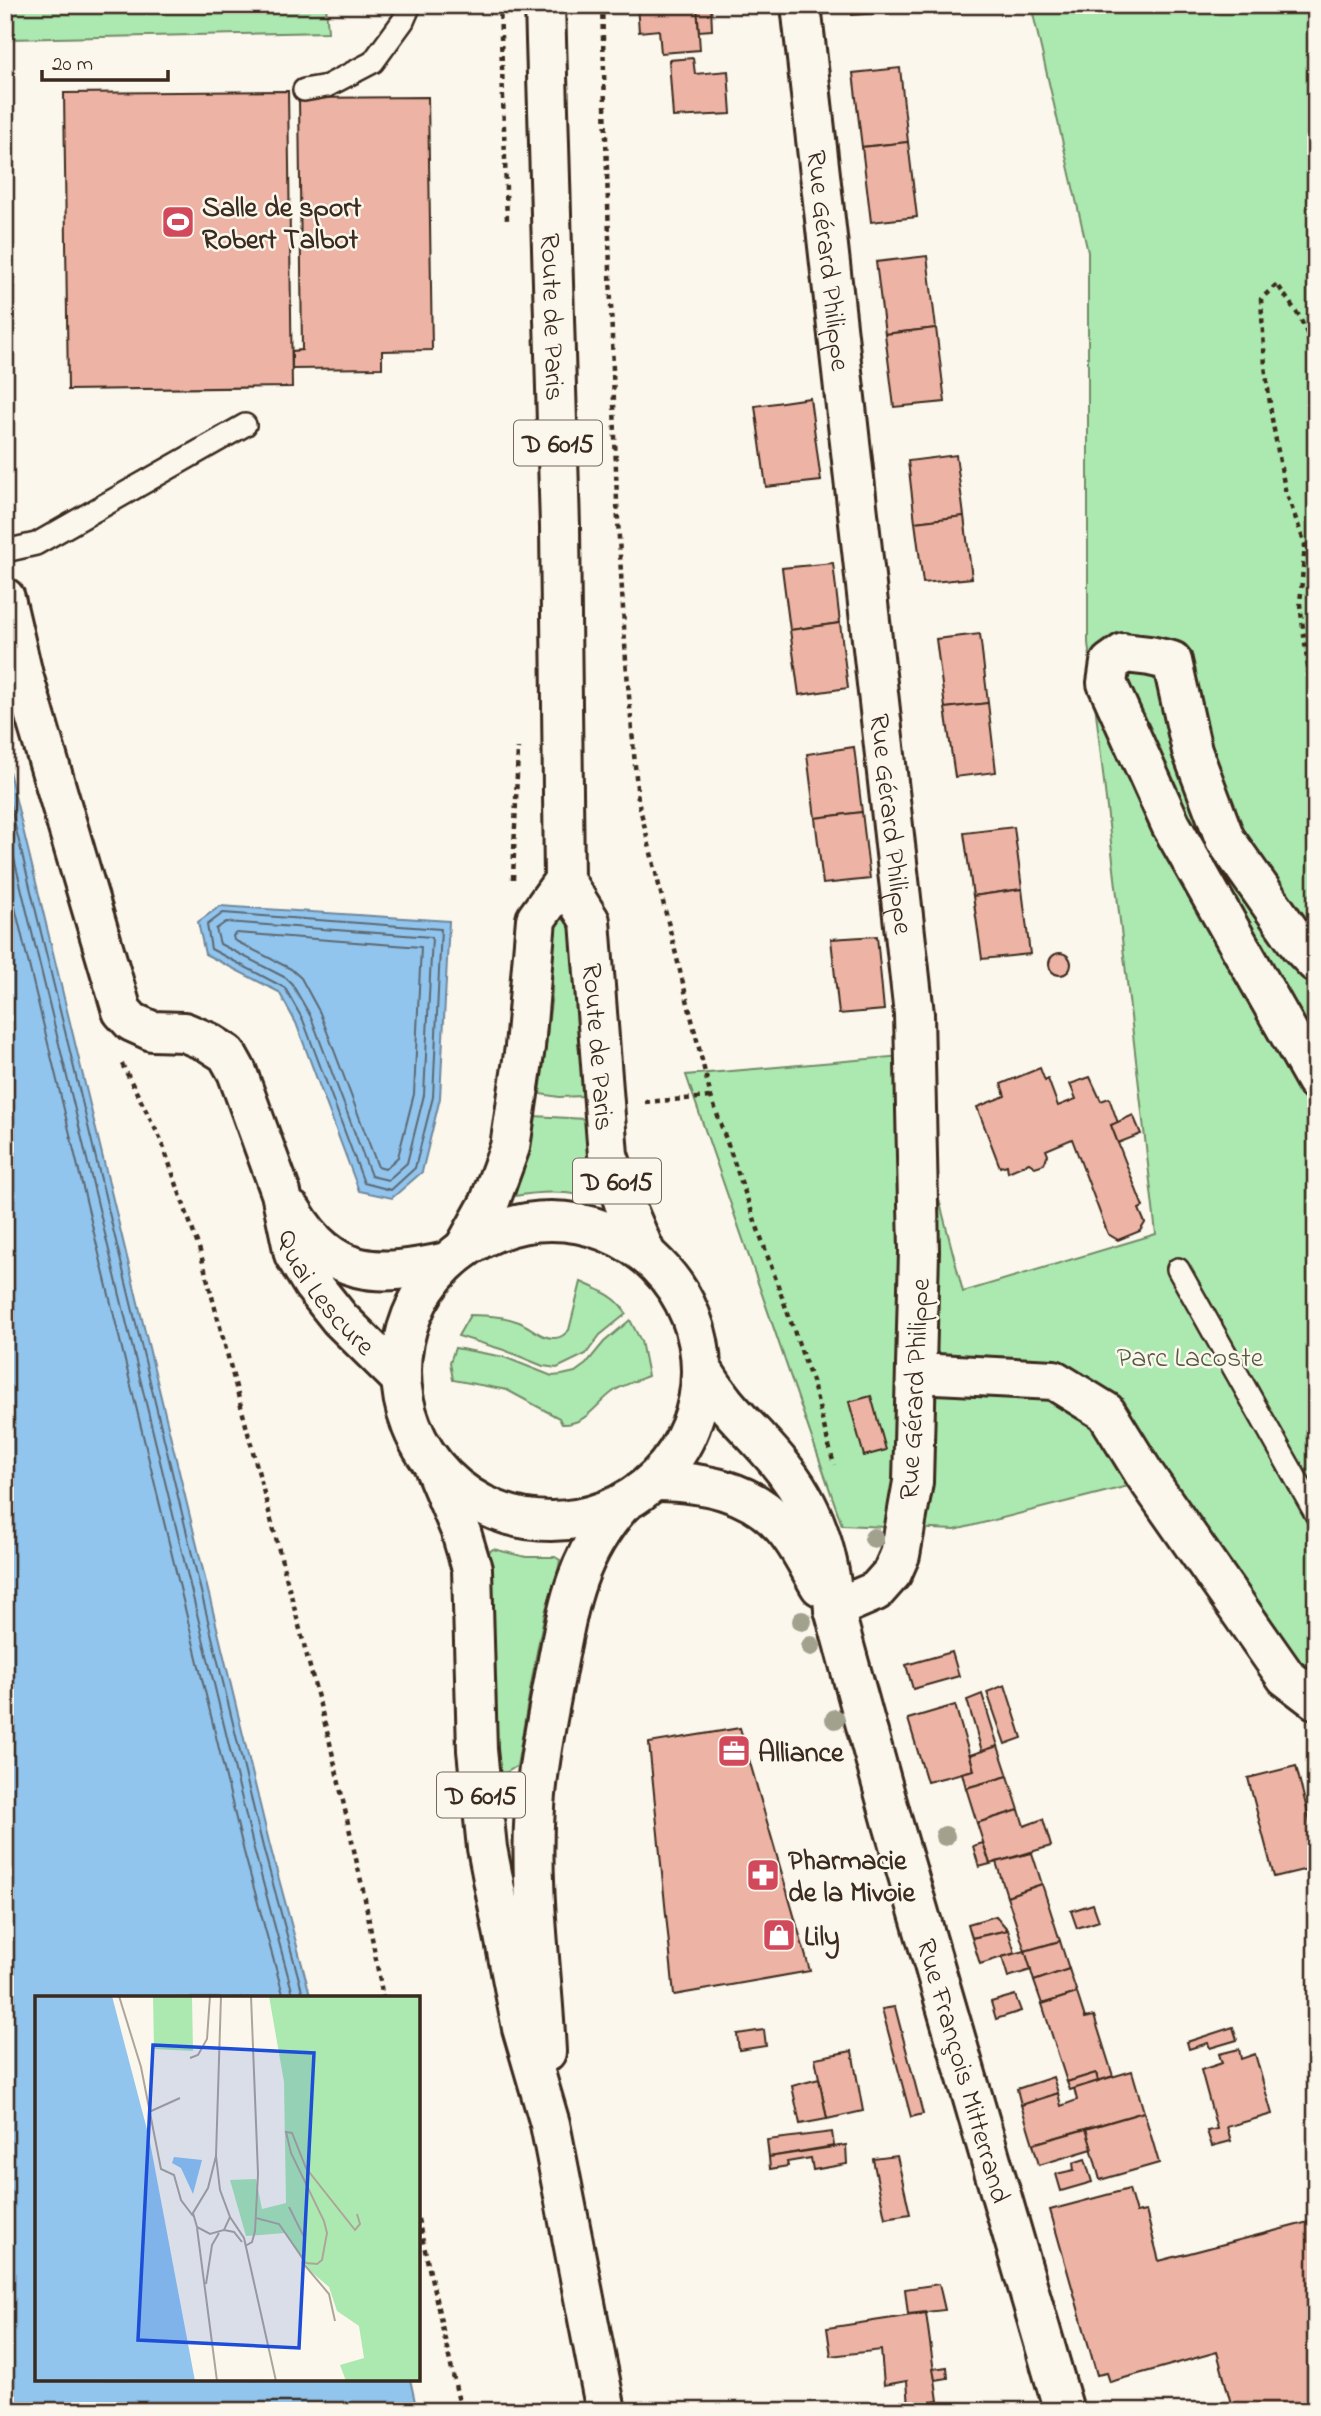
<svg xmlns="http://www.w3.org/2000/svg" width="1321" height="2416" font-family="'Indie Flower',sans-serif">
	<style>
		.green { fill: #abe9b0; stroke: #738a67; stroke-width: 2 }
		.water { fill: #91c5ee; stroke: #6f879b; stroke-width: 2 }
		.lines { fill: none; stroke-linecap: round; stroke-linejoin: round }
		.shore { stroke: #5d6871; stroke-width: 2 }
		.building { fill: #edb4a5; stroke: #3b2a1e; stroke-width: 2 }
		.service-casing { stroke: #3b2a1e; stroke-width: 26 }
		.minor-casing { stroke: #3b2a1e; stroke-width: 44 }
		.tertiary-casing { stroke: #3b2a1e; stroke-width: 44 }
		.primary-casing { stroke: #3b2a1e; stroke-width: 44 }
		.path { stroke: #3b2a1e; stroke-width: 4.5; stroke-dasharray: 5 5; stroke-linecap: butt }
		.service { stroke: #fbf7ec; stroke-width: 21 }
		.minor { stroke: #fbf7ec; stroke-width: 38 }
		.tertiary { stroke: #fbf7ec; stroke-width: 38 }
		.primary { stroke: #fbf7ec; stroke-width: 38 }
		.tree { fill: #a1a18e }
		.labels { text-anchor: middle; stroke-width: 5; stroke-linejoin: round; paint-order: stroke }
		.shield { fill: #fbf7ec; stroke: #75685c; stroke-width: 2 }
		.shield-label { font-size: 26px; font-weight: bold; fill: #3b2a1e }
		.poi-label { font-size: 28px; font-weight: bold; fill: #3b2a1e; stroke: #fbf7ec; text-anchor: start }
		.street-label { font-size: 28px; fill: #3b2a1e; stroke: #fbf7ec }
		.park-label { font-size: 28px; fill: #575a42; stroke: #fbf7ec }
		.inset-road { fill: none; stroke: #aea59a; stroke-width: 2 }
		.view { fill: #1d4ed8; fill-opacity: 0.15; stroke: #1d4ed8; stroke-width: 3.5 }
		.inset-edge { fill: none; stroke: #3b2a1e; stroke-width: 3.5 }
	</style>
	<rect width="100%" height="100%" fill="#fbf7ec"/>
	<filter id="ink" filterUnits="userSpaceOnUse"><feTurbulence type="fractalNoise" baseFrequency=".0143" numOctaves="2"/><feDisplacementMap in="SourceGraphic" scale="14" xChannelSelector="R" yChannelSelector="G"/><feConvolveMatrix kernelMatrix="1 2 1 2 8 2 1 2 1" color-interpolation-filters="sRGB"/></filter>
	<g filter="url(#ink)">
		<g class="green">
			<path d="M7,5H326L328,32L9,39Z"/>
			<path d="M1031,5H1316V1701L1160,1478L955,1530L842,1525L686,1075L902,1056L963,1292L1156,1234L1088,643V252Z"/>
			<path d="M557,918L563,919L573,924L583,1096L559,1097L540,1094L552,993L553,921Z"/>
			<path d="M534,1116L585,1119L593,1160L606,1201C575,1191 547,1190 515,1196L532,1136Z"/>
			<path d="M581,1282C597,1289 619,1297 626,1314L600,1335L586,1354L557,1368L543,1366L504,1350L458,1336L470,1315C486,1315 504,1316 519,1322C531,1327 542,1339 555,1338C561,1338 565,1334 569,1330Z"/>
			<path d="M630,1320L641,1341L648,1376C638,1380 627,1384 617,1389C597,1401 588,1425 562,1424L559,1418L507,1390L453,1380L450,1362L455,1348L504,1357L552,1376L562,1375L575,1372L586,1364L604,1342Z"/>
			<path d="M493,1549L526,1557H555L560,1560C558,1577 548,1598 544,1617C533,1666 526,1716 517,1766L507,1772L497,1773L484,1556Z"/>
		</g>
		<g class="water">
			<path d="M5,755L270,1846L311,1998H37V2379H410L417,2411H5Z"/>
			<path d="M220,906L449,921L440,1098L422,1172L392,1198L359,1191L296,1023L279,992L205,954L198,922Z"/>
		</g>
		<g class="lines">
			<g class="shore">
				<path d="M5,784L263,1847L304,1998"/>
				<path d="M5,821L254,1849L294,1998"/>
				<path d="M5,866L244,1852L284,1998"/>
				<path d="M223,913L441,929L433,1097L415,1168L391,1190L364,1183L303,1020L285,988L211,949L207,925Z"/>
				<path d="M226,922L432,937L424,1095L407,1163L388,1180L371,1176L311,1017L292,984L286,978L220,944L216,929Z"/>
				<path d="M236,933L421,947L414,1094L398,1157L385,1169L378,1167L320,1013L301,978L291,969L234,940L233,936Z"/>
			</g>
		</g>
		<g class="building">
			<path d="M637,5H697L700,50L661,53L659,30L639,32Z"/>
			<path d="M697,5H711L712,30L699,31Z"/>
			<path d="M851,5H904L905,11L852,15Z"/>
			<path d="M693,58L695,74L728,71L731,114L673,117L669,60Z"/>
			<path d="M900,68L908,142L862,147L853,73Z"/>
			<path d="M288,91L292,387L68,390L64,93Z"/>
			<path d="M428,97L432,350L382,351V368L292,369V351L302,350L299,98Z"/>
			<path d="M908,142L917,217L871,222L862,147Z"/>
			<path d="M927,256L936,328L885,334L876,262Z"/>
			<path d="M936,328L945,402L894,407L885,334Z"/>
			<path d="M810,398L821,481L766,487L755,406Z"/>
			<path d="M956,455L964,516L915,522L908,461Z"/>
			<path d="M964,516L972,578L923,583L915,522Z"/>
			<path d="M833,563L840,623L790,630L782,568Z"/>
			<path d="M840,623L848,688L799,695L790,630Z"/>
			<path d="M980,634L988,703L945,708L936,639Z"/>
			<path d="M988,703L996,772L955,777L945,708Z"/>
			<path d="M854,747L862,812L815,818L807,754Z"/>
			<path d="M862,812L870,879L823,884L815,818Z"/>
			<path d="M1014,827L1022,889L973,896L964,833Z"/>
			<path d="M1022,889L1030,954L982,959L973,896Z"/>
			<path d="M877,936L884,1010L839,1014L831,939Z"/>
			<circle cx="1060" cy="964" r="11"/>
			<path d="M1040,1068L1045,1081L1048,1079L1058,1106L1076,1099L1070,1084L1090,1077L1101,1101L1109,1098L1118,1123L1111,1125L1143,1207L1139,1209L1145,1223L1140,1231L1118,1240L1108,1234L1072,1139L1046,1150L1048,1155L1044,1164L1035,1167L1029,1163L1008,1172L1007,1165L1000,1167L977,1107L1005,1096L1001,1084Z"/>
			<path d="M1133,1115L1141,1134L1118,1143L1111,1125Z"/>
			<path d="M871,1396L886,1450L864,1456L849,1402Z"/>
			<path d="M952,1652L959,1676L913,1689L906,1665Z"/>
			<path d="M1005,1685L1022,1738L1005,1744L987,1692Z"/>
			<path d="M982,1694L998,1746L982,1751L967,1700Z"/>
			<path d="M955,1705L974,1770L927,1782L908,1719Z"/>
			<path d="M740,1728L810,1971L674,1995L649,1743Z"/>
			<path d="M998,1746L1008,1776L966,1788L962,1773L974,1770L970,1755Z"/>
			<path d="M1296,1766L1316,1845V1867L1274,1877L1248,1778Z"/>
			<path d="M1008,1776L1019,1810L977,1823L966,1788Z"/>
			<path d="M1019,1810L1024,1826L1043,1819L1051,1846L990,1864L977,1823Z"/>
			<path d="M983,1843L990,1864L979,1867L973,1846Z"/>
			<path d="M1032,1853L1042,1884L1007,1896L996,1862Z"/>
			<path d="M1042,1884L1060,1941L1025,1951L1007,1896Z"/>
			<path d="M1093,1904L1099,1921L1077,1928L1071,1911Z"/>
			<path d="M996,1916L1008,1930L972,1938L968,1924Z"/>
			<path d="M1008,1930L1015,1953L980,1964L972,1938Z"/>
			<path d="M1060,1941L1069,1969L1034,1981L1025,1951Z"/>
			<path d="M1025,1951L1031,1970L1008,1977L1002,1957Z"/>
			<path d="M1069,1969L1077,1993L1042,2004L1034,1981Z"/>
			<path d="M1077,1993L1085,2018L1094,2016L1113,2076L1098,2081L1096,2073L1067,2082L1042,2004Z"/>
			<path d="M1015,1995L1021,2011L996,2019L991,2002Z"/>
			<path d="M895,2007L923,2114L911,2117L882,2009Z"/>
			<path d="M1233,2027L1237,2040L1210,2048L1208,2043L1189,2049L1187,2042Z"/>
			<path d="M764,2030L766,2046L739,2050L737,2034Z"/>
			<path d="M1239,2049L1241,2059L1255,2054L1272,2114L1227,2127L1231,2141L1212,2146L1207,2131L1217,2129L1201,2070L1222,2063L1219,2054Z"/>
			<path d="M852,2051L863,2111L827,2119L815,2058Z"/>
			<path d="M1132,2071L1144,2112L1033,2144L1021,2105L1058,2093L1061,2106L1077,2100L1074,2088Z"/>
			<path d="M1096,2073L1098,2081L1070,2090L1067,2082Z"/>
			<path d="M1053,2077L1058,2093L1021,2105L1017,2089Z"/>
			<path d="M819,2079L827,2119L800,2124L792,2086Z"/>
			<path d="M1144,2112L1159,2163L1100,2180L1086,2129Z"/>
			<path d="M1086,2129L1092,2149L1039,2165L1033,2144Z"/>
			<path d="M832,2132L834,2146L769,2157L767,2140Z"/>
			<path d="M846,2145L847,2164L813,2170L811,2158L787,2162L788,2166L770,2169L769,2157Z"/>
			<path d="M897,2156L910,2214L885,2218L873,2159Z"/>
			<path d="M1085,2159L1092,2182L1061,2191L1056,2174L1074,2170L1073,2163Z"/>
			<path d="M1129,2189L1136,2213L1146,2211L1159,2261L1316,2220V2408L1307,2411H1233L1217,2352L1110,2382L1107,2373L1097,2375L1050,2210Z"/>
			<path d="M939,2284L945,2310L908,2314L905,2289Z"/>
			<path d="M926,2313L938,2401L909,2406L907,2381L884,2385L881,2350L831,2356L827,2328Z"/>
			<path d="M947,2367L948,2378L935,2380L933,2369Z"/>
		</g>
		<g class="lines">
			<defs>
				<g id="service">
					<path d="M304,90L327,86L373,62L403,21L410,5"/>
					<path d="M5,551L36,544L245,425"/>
					<path d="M1178,1269L1316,1514"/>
				</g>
				<g id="minor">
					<path id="s1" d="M801,5L914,1014L919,1251L913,1482L900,1555L892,1573L876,1591L834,1609"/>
					<path id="s2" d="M5,598L23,675L122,1011L132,1022L152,1031L184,1032L208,1042L227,1054L237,1072L281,1193L294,1254L313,1285L340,1319L400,1378"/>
					<path d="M1316,963L1300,946L1225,839L1192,751L1172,661L1150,656L1124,653L1110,663L1107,683L1171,825L1316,1081"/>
					<path d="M292,1211C333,1279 377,1277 447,1262"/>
					<path d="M916,1373L1054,1380L1106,1412L1145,1475L1286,1677L1316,1700"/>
				</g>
				<g id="tertiary">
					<path id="s3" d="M703,1371C710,1382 717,1393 725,1403C744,1426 768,1447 786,1472C817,1512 830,1559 834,1609L893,1824L1064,2411"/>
					<path d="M657,1481C703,1482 750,1490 782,1526C798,1543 808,1566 820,1586"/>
				</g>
				<g id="primary">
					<path id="s4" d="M545,5L560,527L564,880L590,921L608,1155L624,1203L646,1254"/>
					<circle cx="551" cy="1371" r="150"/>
					<path d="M465,1247L489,1204L510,1147L525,1047L536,919L564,880"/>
					<path d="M434,1467L460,1529L472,1569L477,1750L487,1848L522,2028L550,2124L606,2411"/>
					<path d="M546,2052C542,1970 529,1889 535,1807C538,1763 547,1719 555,1676C568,1607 574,1560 621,1505"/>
				</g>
			</defs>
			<use href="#service" class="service-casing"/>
			<use href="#minor" class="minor-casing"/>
			<use href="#tertiary" class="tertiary-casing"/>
			<use href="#primary" class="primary-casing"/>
			<g class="path">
				<path d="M500,5L507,221"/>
				<path d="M602,5L617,503L626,661L638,800L711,1097L813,1384L834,1465"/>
				<path d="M1316,352L1299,316L1277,284L1261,299L1265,366L1272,419L1285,489L1305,544L1300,604L1309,675L1316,690"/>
				<path d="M513,879L518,748"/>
				<path d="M122,1064L161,1140L200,1251L330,1743L365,1899L383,1998"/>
				<path d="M645,1102L711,1097"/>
				<path d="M418,2219L461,2411"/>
			</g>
			<use href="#service" class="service"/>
			<use href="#minor" class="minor"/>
			<use href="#tertiary" class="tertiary"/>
			<use href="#primary" class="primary"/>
		</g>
		<g class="tree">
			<circle cx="874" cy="1538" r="10"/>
			<circle cx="802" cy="1621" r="10"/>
			<circle cx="811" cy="1646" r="10"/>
			<circle cx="835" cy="1719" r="10"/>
			<circle cx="945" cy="1836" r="10"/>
		</g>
	</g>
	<defs>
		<symbol id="stadium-square" viewBox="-11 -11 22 22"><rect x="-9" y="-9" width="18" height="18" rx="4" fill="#d1495b" stroke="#fbf7ec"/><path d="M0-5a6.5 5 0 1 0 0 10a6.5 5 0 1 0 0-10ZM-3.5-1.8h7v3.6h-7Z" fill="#fff"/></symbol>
		<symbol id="office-square" viewBox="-11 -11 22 22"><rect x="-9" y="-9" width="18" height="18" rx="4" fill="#d1495b" stroke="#fbf7ec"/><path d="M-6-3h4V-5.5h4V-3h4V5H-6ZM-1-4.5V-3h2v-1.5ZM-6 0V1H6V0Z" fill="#fff"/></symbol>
		<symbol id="pharmacy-square" viewBox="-11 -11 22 22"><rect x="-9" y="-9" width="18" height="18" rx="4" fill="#d1495b" stroke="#fbf7ec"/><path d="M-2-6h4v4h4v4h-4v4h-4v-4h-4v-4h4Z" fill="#fff"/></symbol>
		<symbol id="shop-square" viewBox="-11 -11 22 22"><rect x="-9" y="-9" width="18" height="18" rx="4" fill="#d1495b" stroke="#fbf7ec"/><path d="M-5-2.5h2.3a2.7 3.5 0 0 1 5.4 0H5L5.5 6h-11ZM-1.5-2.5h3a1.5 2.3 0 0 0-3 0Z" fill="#fff"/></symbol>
	</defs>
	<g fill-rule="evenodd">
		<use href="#stadium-square" x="159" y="203" width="38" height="38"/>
		<use href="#office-square" x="715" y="1732" width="38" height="38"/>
		<use href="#pharmacy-square" x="744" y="1856" width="38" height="38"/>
		<use href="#shop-square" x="760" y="1916" width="38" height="38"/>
	</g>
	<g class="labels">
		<g class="shield">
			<rect x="514" y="420.5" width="88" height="45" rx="5"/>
			<rect x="573" y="1158.5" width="88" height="45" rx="5"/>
			<rect x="437" y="1772.5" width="88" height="45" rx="5"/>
		</g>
		<g class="shield-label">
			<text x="558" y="452">D 6015</text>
			<text x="617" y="1190">D 6015</text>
			<text x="481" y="1804">D 6015</text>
		</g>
		<g class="poi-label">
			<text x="202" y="216">Salle de sport<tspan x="202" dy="32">Robert Talbot</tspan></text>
			<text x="758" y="1761">Alliance</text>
			<text x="788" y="1869">Pharmacie<tspan x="788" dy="32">de la Mivoie</tspan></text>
			<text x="804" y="1945">Lily</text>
		</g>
		<g class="street-label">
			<text dy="10" stroke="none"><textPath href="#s1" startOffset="257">Rue Gérard Philippe</textPath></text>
			<text dy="10" stroke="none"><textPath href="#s4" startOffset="312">Route de Paris</textPath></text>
			<text dy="10" stroke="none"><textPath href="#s1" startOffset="824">Rue Gérard Philippe</textPath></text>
			<text dy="10" stroke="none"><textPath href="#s4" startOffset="1050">Route de Paris</textPath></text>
			<text dy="10" stroke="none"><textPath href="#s2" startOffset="808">Quai Lescure</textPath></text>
			<text transform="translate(913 1389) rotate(-87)" y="10">Rue Gérard Philippe</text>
			<text dy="10" stroke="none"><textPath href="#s3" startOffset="758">Rue François Mitterrand</textPath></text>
		</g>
		<g class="park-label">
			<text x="1190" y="1366">Parc Lacoste</text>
		</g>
	</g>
	<g transform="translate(35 1996)">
		<rect width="385" height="385" fill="#fbf7ec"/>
		<path d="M118,0H157L158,55L119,53ZM234,0H385V385H311L305,369L329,362L324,330L302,315L294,291L273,273L250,237L211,240L195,184L221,183L227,213L251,207L249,86Z" fill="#abe9b0"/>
		<path d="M0,0H77L114,141L160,385H0ZM139,161L167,164L158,198L146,172L137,167Z" fill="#91c5ee"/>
		<path class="inset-road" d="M84,0L106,71L126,173L139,179L146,204L158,220M155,62L163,59L172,43L175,0M114,116L145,102M181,160L173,192L158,217L162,231L175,238L189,234L195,221L185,194L181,160L186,0M254,211L270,243L269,266M195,221L209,242L241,385M221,222L244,228L271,267L282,268L287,264L292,237L289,225L256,157L251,136L257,137L271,172L320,234L325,228L322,218M162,232L182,385M189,234L199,236L207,246M210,250L217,246L220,235L223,178L216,0M267,266L294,298L300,325M171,288L177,249L184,237"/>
		<path class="view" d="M118,49L279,57L264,352L103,344Z"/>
		<rect width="385" height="385" class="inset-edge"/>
	</g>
	<rect width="1321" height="2416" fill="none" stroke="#fbf7ec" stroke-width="28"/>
	<rect x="14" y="14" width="1293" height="2388" fill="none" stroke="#3b2a1e" stroke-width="2.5" filter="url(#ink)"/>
	<path d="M42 70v10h126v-10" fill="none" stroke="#3b2a1e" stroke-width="3.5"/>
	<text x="52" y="70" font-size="21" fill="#3b2a1e" stroke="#fbf7ec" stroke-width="5" paint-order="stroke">20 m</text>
</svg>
